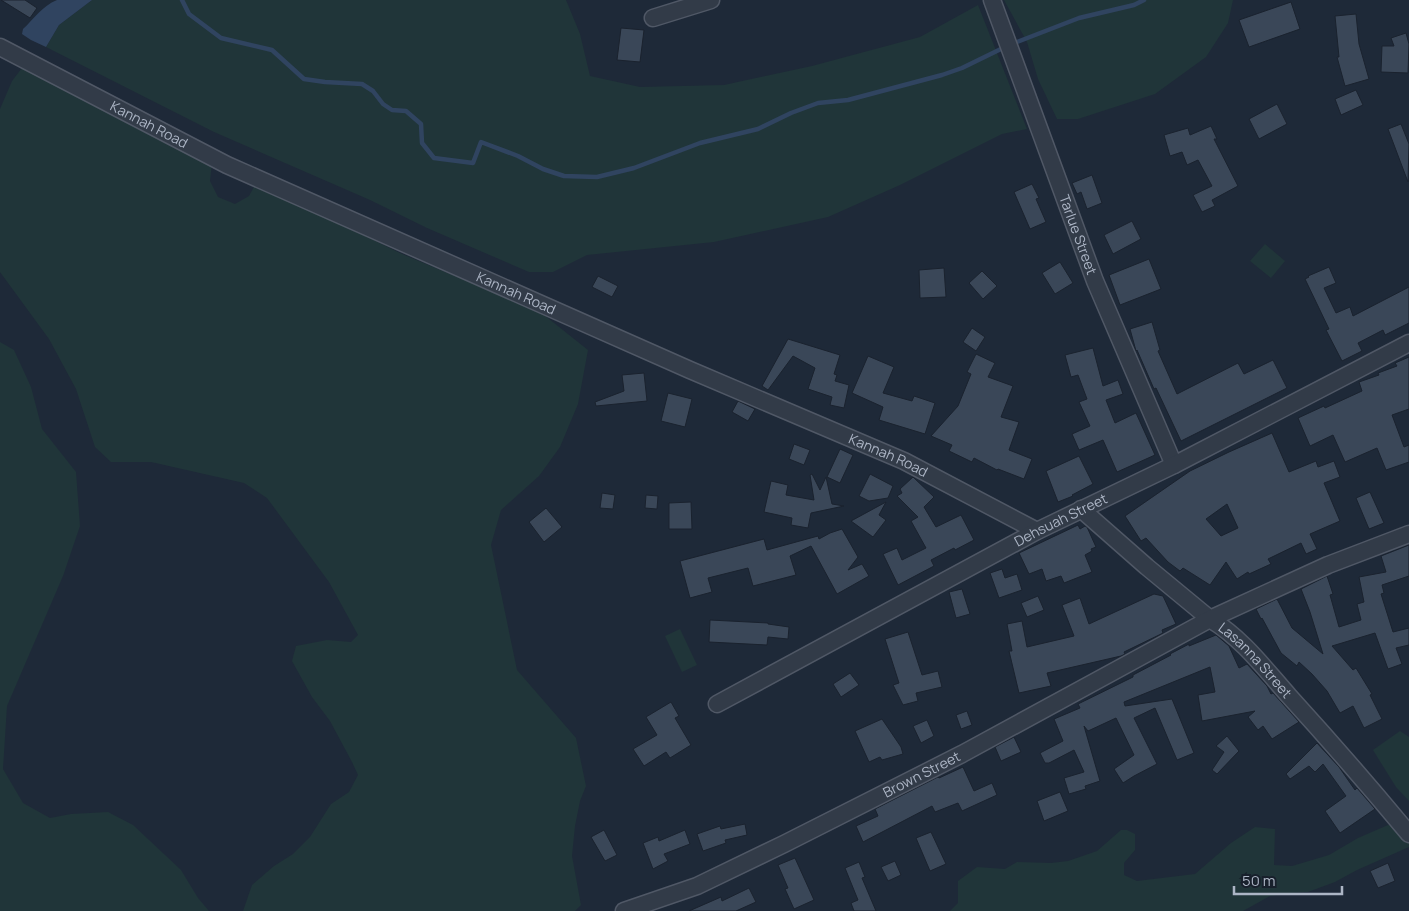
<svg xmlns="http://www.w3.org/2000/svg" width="1409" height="911" font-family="Manrope,sans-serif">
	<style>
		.green { fill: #203539 }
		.water { fill: #304460 }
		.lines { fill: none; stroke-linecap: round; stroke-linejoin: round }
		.stream { stroke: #304460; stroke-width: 4.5 }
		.building { fill: #3a4758; stroke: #1a222e; fill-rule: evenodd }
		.minor-casing { stroke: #505866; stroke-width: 19 }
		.minor { stroke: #323b48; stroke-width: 16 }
		.labels { text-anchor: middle; stroke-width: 4; stroke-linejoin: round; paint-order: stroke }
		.street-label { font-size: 14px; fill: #acb5c5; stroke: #18202c }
	</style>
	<rect width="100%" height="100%" fill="#1e2938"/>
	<g class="green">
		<path d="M92,0H566L580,34L590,76L640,87L724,85L812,66L920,37L978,5L1027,129L1002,134L900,185L828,217L714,242L587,255L553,272H529L427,228L370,200L214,132L46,47L59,25Z"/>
		<path d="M1004,0H1233L1228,23L1206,57L1155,94L1078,119H1057L1038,79L1027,42Z"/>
		<path d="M22,68L212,163L210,181L218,197L235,204L249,196L256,183L402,254L539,311L588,350L578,404L560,447L539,476L501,510L491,545L517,670L576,738L586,786L580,801L575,826L572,856L581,905L575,911H243L252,885L274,866L293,854L310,837L331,804L349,792L358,775L352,762L330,721L312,697L292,661L296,646L327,640L351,642L358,635L329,582L267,498L244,483L151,462H111L95,447L76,389L49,339L0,272V109L12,81Z"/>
		<path d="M1265,244L1285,261L1271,278L1250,261Z"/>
		<path d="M0,342L14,350L31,387L42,429L76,472L80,526L63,576L7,706L3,769L23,803L50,818L71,814L108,812L133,825L181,870L198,898L209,911H0Z"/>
		<path d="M680,629L697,665L682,672L665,636Z"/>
		<path d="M1400,731L1409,737V801L1396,787L1373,750Z"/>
		<path d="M1388,825L1409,829V847L1357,870L1335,882L1308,892L1291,893L1270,896L1243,911H950L958,903V881L977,867L1005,869L1017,862L1051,863L1068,861L1097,851L1121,830H1127L1135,834V850L1124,863V875L1137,881L1195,874L1231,843L1255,827L1275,829L1274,865L1292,866L1329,855L1358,838Z"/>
	</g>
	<path class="water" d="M57,0H92L59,25L46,47L31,40L22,34L23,29C34,19 42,6 57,0Z"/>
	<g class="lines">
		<g class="stream">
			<path d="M182,0L189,14L221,38L272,50L304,79L325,82L362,84L373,91L383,104L392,110L406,111L421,124L422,143L434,158L473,163L481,142L518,156L543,169L564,176L597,177L634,168L700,143L758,129L791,113L818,103L848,100L942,75L962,68L1003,48"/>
			<path d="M1017,42L1079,18L1134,5L1144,0"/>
		</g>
	</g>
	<g class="building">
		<path d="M1,0H25L37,8L30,18Z"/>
		<path d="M1291,2L1300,29L1249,47L1239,20Z"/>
		<path d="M1356,14L1359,44L1369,79L1345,86L1337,57H1339L1335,16Z"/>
		<path d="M621,28L644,30L640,62L617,60Z"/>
		<path d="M1406,33L1409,44L1408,73L1381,72L1382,46H1394L1391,38Z"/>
		<path d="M1356,90L1363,105L1341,115L1335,99Z"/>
		<path d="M1277,104L1287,124L1259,139L1249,119Z"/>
		<path d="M1401,124L1409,144L1408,182L1388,129Z"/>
		<path d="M1211,126L1217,139H1214L1238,186L1212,200L1215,206L1202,212L1193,195L1212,186L1198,160L1187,165L1182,152L1170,156L1164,135L1188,128L1190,135Z"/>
		<path d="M1092,175L1102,203L1087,209L1081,192L1077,194L1072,183Z"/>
		<path d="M1032,184L1039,198L1036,199L1046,222L1030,229L1014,192Z"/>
		<path d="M1132,221L1141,239L1113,254L1104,235Z"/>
		<path d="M1149,259L1161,289L1120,305L1109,275Z"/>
		<path d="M1060,262L1073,283L1055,294L1042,273Z"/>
		<path d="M1329,267L1336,283L1324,288L1336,313L1350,307L1353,316L1409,287V323L1385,335L1383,330L1358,343L1362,351L1342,361L1326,330L1329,329L1305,279L1309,277L1308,276Z"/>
		<path d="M944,268L946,297L920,298L919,270Z"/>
		<path d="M982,271L997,286L983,299L969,283Z"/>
		<path d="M598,276L618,286L612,297L592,287Z"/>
		<path d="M1152,322L1160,350L1158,351L1177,394L1238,363L1244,374L1273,360L1287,388L1181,441L1156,388L1154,389L1137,350L1136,351L1130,329Z"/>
		<path d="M972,328L985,337L976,351L963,342Z"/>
		<path d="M788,339L840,355L834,374L837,375L835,381L849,385L844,408L830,405L832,397L808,389L815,368L793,356L768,390L762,386Z"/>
		<path d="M1093,348L1103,386L1118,380L1123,394L1106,400L1115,423L1136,413L1155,455L1117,472L1103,440L1079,450L1072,434L1090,426L1079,402L1087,399L1078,375L1071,377L1065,355Z"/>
		<path d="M976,354L995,363L988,377L1013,386L1001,417L1019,422L1009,450L1032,459L1024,479L998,469L997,470L974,458L972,462L949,451L952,445L931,436L958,406L971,374L967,372Z"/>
		<path d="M868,356L894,367L883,393L912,401L914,396L935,403L925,434L879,420L883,407L852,393Z"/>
		<path d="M1409,357V409L1392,415L1404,447L1409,445V462L1386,470L1377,448L1345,462L1333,435L1310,446L1298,418L1324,406L1325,408L1362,391L1359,382L1379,375L1378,373L1397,366L1395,363Z"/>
		<path d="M644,373L647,401L596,406L595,402L624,391L622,375Z"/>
		<path d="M668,393L692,399L685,427L661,421Z"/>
		<path d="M738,401L755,409L748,421L732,412Z"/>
		<path d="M1272,433L1289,472L1316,461L1318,467L1334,461L1340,477L1324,483L1340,521L1310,534L1317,549L1306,554L1301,543L1268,559L1271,564L1249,574L1248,572L1237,579L1226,562L1210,585L1183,568L1180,571L1168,562L1146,538L1141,541L1125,516L1190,471L1229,452ZM1227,504L1238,528L1221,536L1206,519Z"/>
		<path d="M794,444L810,450L804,465L789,459Z"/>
		<path d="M840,449L853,455L840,483L827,477Z"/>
		<path d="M1079,456L1093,484L1072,495L1073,496L1058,502L1046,471Z"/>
		<path d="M812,474L820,490L826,477L832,504L844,506L811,513L808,528L791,525L792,518L764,512L771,481L788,485L786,495L814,500L810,475Z"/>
		<path d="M870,474L893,486L888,498L869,501L859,496Z"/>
		<path d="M913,477L934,497L924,507L936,527L961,515L974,540L955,550L954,548L931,560L934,566L898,585L883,554L897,548L902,560L926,548L911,521L918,517L897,496L902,493L900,489Z"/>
		<path d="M1370,492L1384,523L1369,529L1356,498Z"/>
		<path d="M602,493L615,495L613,509L600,508Z"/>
		<path d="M646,495L658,496L657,509L645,508Z"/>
		<path d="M691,502L692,529H669V503Z"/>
		<path d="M886,502L879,515L886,520L873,537L851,521Z"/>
		<path d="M546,508L562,527L544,542L529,522Z"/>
		<path d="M1078,525L1080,529L1085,526L1087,527L1096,547L1091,549L1092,551L1085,555L1092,572L1064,583L1061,576L1046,581L1042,569L1029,574L1019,553Z"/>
		<path d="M842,529L858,557L848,570L862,564L869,576L837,594L811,546L790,556L796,575L753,586L748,568L708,578L712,592L690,598L680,561L764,539L767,550L818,536L819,539L830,533Z"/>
		<path d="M1409,545V576L1382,585L1384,593L1381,594L1393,632L1409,628V645L1396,648L1402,664L1388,669L1375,633L1332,646L1353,670L1356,668L1372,694L1370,695L1382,719L1364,728L1353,706L1340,713L1327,691L1312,674L1299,662L1297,666L1281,653L1262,618L1261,619L1256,609L1277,599L1292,628L1323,654L1310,612L1301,589L1327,576L1333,594L1330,595L1339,627L1361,620L1357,604L1364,602L1359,577L1386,572L1381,556Z"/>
		<path d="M1002,569L1005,578L1017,574L1022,590L999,598L990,573Z"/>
		<path d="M962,589L970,614L956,618L949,592Z"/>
		<path d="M1154,594L1163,596L1176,624L1162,630L1163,633L1159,635L1124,652L1125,654L1121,656L1047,673L1051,686L1019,693L1009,651H1012L1007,624L1022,621L1027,647L1074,636L1062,605L1080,598L1089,624Z"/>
		<path d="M1038,596L1044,610L1027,617L1021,603Z"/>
		<path d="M710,620L768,623V624L789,627L788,639L768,637L767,645L709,642Z"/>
		<path d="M908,632L922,675L938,671L942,687L916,693L918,701L903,705L893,685L899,683L885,639Z"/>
		<path d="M1216,635L1229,646L1239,668L1247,664L1267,686L1271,694L1273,693L1299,722L1272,739L1263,726L1258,730L1248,717L1255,711L1202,721L1198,695L1215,692L1210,667L1124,702L1125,706L1172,699L1194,753L1177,760L1155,708L1134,718L1157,764L1134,776L1123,783L1114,769L1134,755L1116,718L1088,731L1084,726L1100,781L1085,786L1086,789L1069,794L1064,778L1084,772L1074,750L1049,763H1045L1040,753L1063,741L1054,719L1080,708L1078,704L1133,677V675L1171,655L1170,654L1189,644V646Z"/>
		<path d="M850,673L859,685L841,697L833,684Z"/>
		<path d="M671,702L679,716L675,718L691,745L670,758L666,752L644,766L633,749L657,735L646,717Z"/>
		<path d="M967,711L972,725L961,729L956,715Z"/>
		<path d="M882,719L901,747L903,754L882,760L880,757L869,762L855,731Z"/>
		<path d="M927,720L934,736L921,743L913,726Z"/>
		<path d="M1227,736L1239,751L1217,774L1212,770L1224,752L1216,746Z"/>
		<path d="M1014,737L1021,752L1001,761L995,747Z"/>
		<path d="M1317,743L1339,767L1355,790L1357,788L1375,809L1340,833L1325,811L1346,796L1323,764L1315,772L1309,766L1290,779L1286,774Z"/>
		<path d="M963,767L974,791L992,783L997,795L962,811L958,803L935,812L932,806L863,842L856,826L878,816L875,809L938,777L939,778Z"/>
		<path d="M1060,792L1068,811L1044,821L1037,801Z"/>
		<path d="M745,824L747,835L725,840L726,843L703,851L697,834L720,826L721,829Z"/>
		<path d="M604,830L617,855L605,861L591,837Z"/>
		<path d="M685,830L690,844L664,854L668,861L653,869L643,843L658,837L659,841Z"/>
		<path d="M931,832L946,864L930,871L916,838Z"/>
		<path d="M795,858L814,900L794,909L785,889L788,888L778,865Z"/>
		<path d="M895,861L901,875L888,881L881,867Z"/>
		<path d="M859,862L865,877L862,878L876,911H854L851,903L858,900L845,868Z"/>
		<path d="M1388,863L1395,881L1378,888L1370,871Z"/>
		<path d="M749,888L756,902L736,911H689L721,897L722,901Z"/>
	</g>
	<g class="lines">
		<defs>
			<g id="minor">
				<path id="s1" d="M992,0L1095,281L1174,465"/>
				<path d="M653,18L711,0"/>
				<path id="s2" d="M0,47L227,165L690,370L904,461L1037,531"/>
				<path id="s3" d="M1081,509L1147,567L1210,619C1242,638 1265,669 1289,696C1330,741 1370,787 1409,834"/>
				<path id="s4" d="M717,704L1037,531L1174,465L1409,343"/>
				<path id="s5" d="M624,911L697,886L784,844L962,754L1210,619L1328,565L1409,534"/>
			</g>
		</defs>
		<use href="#minor" class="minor-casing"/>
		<use href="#minor" class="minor"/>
	</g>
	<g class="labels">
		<g class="street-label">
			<text dy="5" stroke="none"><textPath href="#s2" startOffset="168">Kannah Road</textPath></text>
			<text dy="5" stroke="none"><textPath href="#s1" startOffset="250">Tarlue Street</textPath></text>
			<text dy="5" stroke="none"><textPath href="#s2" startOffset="572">Kannah Road</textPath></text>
			<text dy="5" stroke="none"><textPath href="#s2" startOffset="978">Kannah Road</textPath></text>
			<text dy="5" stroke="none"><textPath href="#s4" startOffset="390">Dehsuah Street</textPath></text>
			<text dy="5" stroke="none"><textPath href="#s3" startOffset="231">Lasanna Street</textPath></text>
			<text dy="5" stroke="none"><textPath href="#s5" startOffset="328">Brown Street</textPath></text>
		</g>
	</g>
	<path d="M1234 886v8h108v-8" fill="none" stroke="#acb5c5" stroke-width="2.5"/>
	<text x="1242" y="886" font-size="15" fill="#acb5c5" stroke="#18202c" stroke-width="4" paint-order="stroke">50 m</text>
</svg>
